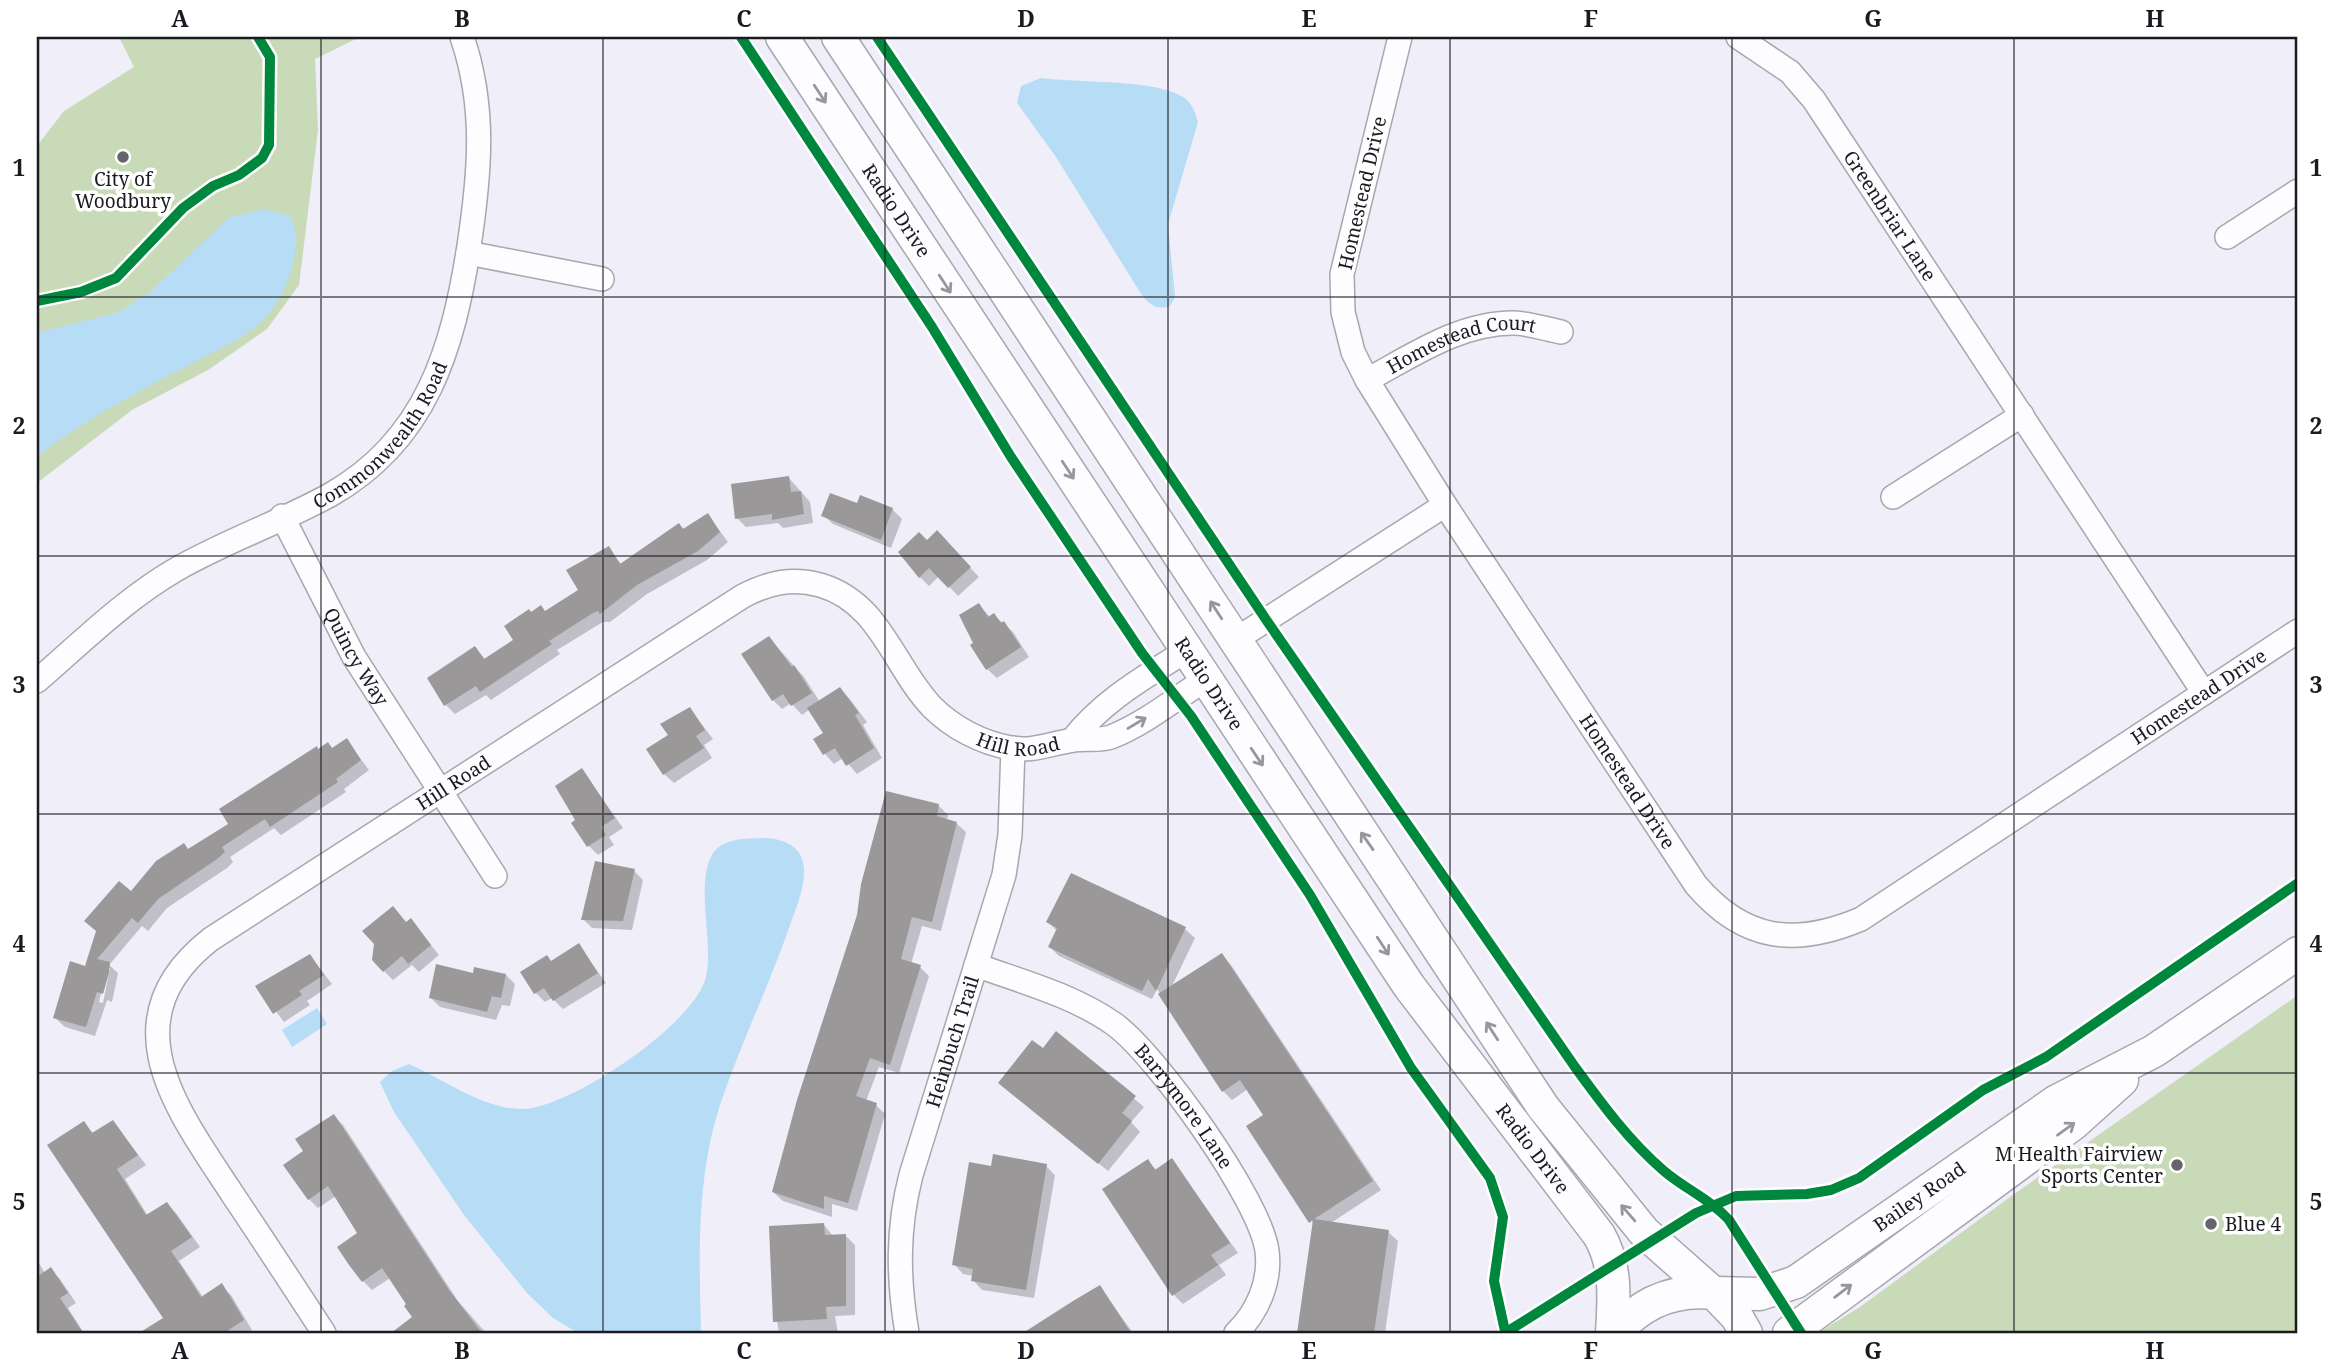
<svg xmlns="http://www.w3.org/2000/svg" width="2335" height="1370" font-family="'Noto Serif',serif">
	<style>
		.green { fill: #c9dab8 }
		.water { fill: #b6ddf5 }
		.shadow { fill: #0003; fill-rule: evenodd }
		.building { fill: #9b9899 }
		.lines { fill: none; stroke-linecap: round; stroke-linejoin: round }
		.street-casing { stroke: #a8a6ae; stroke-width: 26 }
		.secondary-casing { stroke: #a8a6ae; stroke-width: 35 }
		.street { stroke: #fdfcfe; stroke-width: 23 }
		.secondary { stroke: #fdfcfe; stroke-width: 32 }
		.cycleway-casing { stroke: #fff; stroke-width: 15 }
		.cycleway { stroke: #00873e; stroke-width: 10 }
		.oneway { stroke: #97969b }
		.grid { fill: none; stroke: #1b1a21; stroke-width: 2; stroke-opacity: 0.55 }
		.poi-dot { fill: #66646c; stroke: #fff; stroke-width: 2.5 }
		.labels { text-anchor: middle; stroke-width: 7; stroke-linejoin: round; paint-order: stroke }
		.poi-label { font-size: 19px; fill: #1b1a21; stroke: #fff }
		.street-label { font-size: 19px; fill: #1b1a21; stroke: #fff }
		.neatline { fill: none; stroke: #1b1a21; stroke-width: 2.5 }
		.grid-label { font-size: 23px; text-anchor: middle; font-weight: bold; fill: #1b1a21 }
	</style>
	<rect width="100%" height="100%" fill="#f0eef8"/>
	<g class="green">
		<path d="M119,37H360L315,59L318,130L299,285L267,329L208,370L132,410L37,483V146L64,111L134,67Z"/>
		<path d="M2298,995V1333H1818L1860,1307L2010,1197Z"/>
	</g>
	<g class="water">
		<path d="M1041,78C1076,83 1153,79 1181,96C1191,101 1195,111 1198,122L1168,224L1175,297L1170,306C1157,310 1152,306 1143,297L1056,157L1017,103L1021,86Z"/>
		<path d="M265,209L290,216C306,246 285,300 261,322C240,342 208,354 183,368C131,395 84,421 37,456V333L119,312L150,292L230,217Z"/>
		<path d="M766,838C787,839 805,849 804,872C804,891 795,910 789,928C769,985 743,1039 723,1096C696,1172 699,1254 701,1333H578L553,1318L527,1293L464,1215L394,1112L380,1082L392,1071L409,1064C444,1079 482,1109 522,1109C569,1109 695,1024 706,977C714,941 695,886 712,855C722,837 748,839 766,838Z"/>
		<path d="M317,1008L327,1024L292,1047L282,1030Z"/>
	</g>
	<g class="shadow">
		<path d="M789,478L810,502L813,523L783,528L778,523L746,527L737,518Z"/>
		<path d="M858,505L892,509L902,519L891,548L833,524L823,515Z"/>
		<path d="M708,515L728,542L707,560L647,594L610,622H603L557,650L560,654L491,700L486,695L455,714L446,705L475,648L486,660L515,641L532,614L546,613L581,590L609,549L622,565L679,525L685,530Z"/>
		<path d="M927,542H946L979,577L958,596L939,576L929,586L920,577Z"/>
		<path d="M979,605L990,617L994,615L1013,632L1029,657L997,678L987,669L975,643Z"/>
		<path d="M769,638L804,677L820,702L840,689L849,698L867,722L863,725L882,758L857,774L843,758L834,764L825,754L816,740L826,733L810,709L802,715L791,703L782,709L773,700Z"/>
		<path d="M690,709L713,739L704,745L712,758L674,783L664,774L670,736Z"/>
		<path d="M347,741L369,770L344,789L346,792L281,835L274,828L230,857L233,862L227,868L167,908L148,931L142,926L109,965L118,973L112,1002L107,1000L95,1036L65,1027L55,1018L131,893L231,824L319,751L333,750ZM107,968H110L103,1003L99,1002Z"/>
		<path d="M582,770L623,828L609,837L614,845L598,855L589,846L577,821Z"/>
		<path d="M938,805L948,815L947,820L956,823L966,832L941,931L922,926L911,964L920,967L929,976L899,1073L879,1067L866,1101L876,1105L885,1114L857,1211L832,1204V1217L783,1201L773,1192Z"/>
		<path d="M634,871L643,880L632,930L592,928L583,919Z"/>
		<path d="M1071,876L1185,929L1195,938L1171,988L1222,955L1231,965L1381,1190L1331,1223L1388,1232L1398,1241L1385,1333H1299L1314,1226L1265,1116L1248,1089L1232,1100L1223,1091L1157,989L1152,999L1059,956L1050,947L1057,931L1048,922Z"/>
		<path d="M411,920L439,955L419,972L412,965L393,980L384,971Z"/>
		<path d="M579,946L606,983L563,1009L552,998L545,1002L536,993L552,962Z"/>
		<path d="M310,956L332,984L307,1001L310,1005L284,1022L257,986Z"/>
		<path d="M474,975H506L515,984L510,1006L502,1005L496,1020L440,1007L431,998Z"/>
		<path d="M1056,1034L1144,1107L1131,1122L1140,1132L1108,1171L1000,1083L1043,1051Z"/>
		<path d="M334,1116L343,1125L458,1301L486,1333L395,1332L415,1318L390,1278L372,1290L363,1281L360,1234L336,1196L318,1208L309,1199L306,1152Z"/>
		<path d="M113,1122L146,1165L125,1179L148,1216L167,1204L176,1213L200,1247L179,1261L203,1297L221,1285L231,1295L252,1330L247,1333H161L156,1325L165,1318L84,1123L94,1134Z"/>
		<path d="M1172,1160L1238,1253L1219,1265L1226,1275L1183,1304L1174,1295L1147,1161L1157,1170Z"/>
		<path d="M1046,1166L1055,1175L1034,1298L982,1290L973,1280L974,1276L963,1274L954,1264L992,1168Z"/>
		<path d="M824,1225L833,1236H846L855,1245V1315L835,1316L838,1333H779L772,1290Z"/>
		<path d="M37,1260L45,1273L51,1270L60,1279L76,1303L68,1308L84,1333H37Z"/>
		<path d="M1100,1287L1133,1333H1029Z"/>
	</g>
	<g class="building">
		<path d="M789,476L791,492L801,491L804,514L772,520V514L735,519L731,484Z"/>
		<path d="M830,493L857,503L860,495L893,508L881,540L821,516Z"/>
		<path d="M708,513L720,532L698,551L637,585L600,614L598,611L593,613L549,641L552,644L480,692L476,686L444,706L427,678L475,646L484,659L513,640L504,626L529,609L531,612L541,605L545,611L578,590L566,570L609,546L620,564L679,523L683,529Z"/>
		<path d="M937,530L971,567L948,588L929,568L919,578L898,552L919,532L927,540Z"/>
		<path d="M979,603L988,617L994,613L1001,623L1004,621L1021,647L986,670L970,645L973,643L959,615Z"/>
		<path d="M769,636L792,667L794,665L812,693L791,706L783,694L772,701L741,654Z"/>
		<path d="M840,687L859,713L855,715L874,748L846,766L835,748L823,755L813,739L823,733L807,708Z"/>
		<path d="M690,707L705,730L696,736L704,748L663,775L646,749L668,735L660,724Z"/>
		<path d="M347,738L361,760L336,779L338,782L270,827L265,819L222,847L225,852L217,859L158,899L138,923L132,918L97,959L110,962L109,973L103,994L97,992L86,1027L53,1018L70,961L85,966L96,931L84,921L119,881L131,891L156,861L184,843L188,849L228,824L219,809L317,746L318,749L328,742L332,748Z"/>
		<path d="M582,768L615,818L601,827L606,835L587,847L571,823L575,820L555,786Z"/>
		<path d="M886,791L939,804L937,816L957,822L932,922L912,917L901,959L921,965L890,1065L870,1058L856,1096L877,1103L848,1203L824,1196V1209L772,1192L797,1100L857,915L861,884Z"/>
		<path d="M595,861L635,869L623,921L581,920Z"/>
		<path d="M1071,873L1186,927L1156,991L1148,979L1142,991L1048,947L1057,928L1046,922Z"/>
		<path d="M393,906L406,922L411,918L431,945L408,964L402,956L383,972L372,960L374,944L362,931Z"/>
		<path d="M579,943L598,973L553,1001L544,988L534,994L520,972L547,955L551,961Z"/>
		<path d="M1222,953L1373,1181L1314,1219L1389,1230L1374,1333H1297L1313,1220L1309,1223L1246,1126L1263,1115L1240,1080L1222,1092L1158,994Z"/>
		<path d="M310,954L324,975L299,991L302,995L273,1014L255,986Z"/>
		<path d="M436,964L473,973L474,967L506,974L501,998L492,996L487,1012L429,998Z"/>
		<path d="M1056,1031L1136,1096L1122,1113L1132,1121L1098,1164L998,1083L1032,1040L1043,1048Z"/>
		<path d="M334,1114L449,1290L482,1333H391L412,1317L404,1306L406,1304L382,1268L362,1282L349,1265L337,1247L357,1233L328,1186L308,1200L283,1165L303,1151L295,1139Z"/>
		<path d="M113,1120L138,1155L117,1169L146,1215L167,1202L192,1237L171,1251L185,1272L201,1297L222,1283L244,1320L224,1333H139L163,1318L47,1145L84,1121L92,1133Z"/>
		<path d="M993,1154L1047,1164L1026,1290L971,1281L973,1269L952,1265L969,1162L991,1166Z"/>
		<path d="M1172,1158L1230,1243L1211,1255L1218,1265L1172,1296L1102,1189L1148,1159L1155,1170Z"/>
		<path d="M824,1223L825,1235L846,1234V1306L826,1307L827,1319L773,1322L769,1226Z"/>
		<path d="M51,1267L68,1293L60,1298L83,1333H42L37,1325V1277Z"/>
		<path d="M1100,1285L1131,1333H1023L1073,1301Z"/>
	</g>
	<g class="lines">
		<defs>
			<g id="street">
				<path id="s1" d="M1400,37L1342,274L1343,312L1353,352L1367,380L1445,505L1696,885C1744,941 1795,947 1861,919L2298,631"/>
				<path id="s2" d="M1738,37L1790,72L1814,100L2204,693"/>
				<path d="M2227,237L2298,191"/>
				<path d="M468,253L602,279"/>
				<path id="s3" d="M1367,380C1412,356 1459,323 1513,323C1528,323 1546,329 1561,332"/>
				<path d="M1893,497L2022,415"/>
				<path id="s4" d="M282,516L354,657L495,876"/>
				<path d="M1235,640L1445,505"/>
				<path id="s5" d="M37,681C82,642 125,599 177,569C226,541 281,522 330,495C427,440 453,348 469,246C480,173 486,107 462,37"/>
				<path d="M1072,740C1103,700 1145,677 1187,650"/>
				<path id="s6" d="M976,965C1022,982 1073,995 1114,1024C1156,1054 1261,1201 1267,1251C1271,1282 1257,1313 1236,1333"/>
				<path id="s7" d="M324,1333C294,1287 264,1241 233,1195C179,1112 106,1021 211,939L743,596C768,583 792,577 820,585C880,602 893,666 932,707C953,728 982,743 1011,748C1034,752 1052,743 1074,740C1086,738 1099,741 1111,737C1144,724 1175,699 1206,679"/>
				<path id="s8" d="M907,1333C898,1279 897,1229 911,1175L1004,875L1010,835L1013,748"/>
			</g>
			<g id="secondary">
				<path id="s9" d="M782,37L1409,986L1599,1235C1617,1266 1614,1299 1612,1333"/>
				<path d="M838,37L1543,1107L1644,1232L1713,1293"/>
				<path id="s10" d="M1714,1293L1760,1294L1796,1282L2057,1101L2154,1051L2298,953"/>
				<path d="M1616,1333C1641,1302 1674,1289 1714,1293L1737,1317L1746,1333"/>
				<path d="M1789,1333L2073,1124L2122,1080"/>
			</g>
		</defs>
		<use href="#street" class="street-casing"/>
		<use href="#secondary" class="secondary-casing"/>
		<use href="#street" class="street"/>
		<use href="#secondary" class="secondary"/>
		<defs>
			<g id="cycleway">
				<path d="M741,37L932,327L1011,457L1142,653L1191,716L1310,895L1411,1068L1490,1178L1503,1217L1494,1281L1505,1331"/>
				<path d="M877,37L1267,621L1575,1067C1602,1104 1629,1141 1664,1171C1685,1189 1710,1199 1729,1220L1801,1333"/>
				<path d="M37,301L81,292L116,278L183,208L213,186L239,175L262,158L269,145L270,57L258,37"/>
				<path d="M1505,1333L1696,1213L1736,1196L1807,1194L1831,1190L1859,1178L1983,1090L2046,1057L2298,883"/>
			</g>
		</defs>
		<use href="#cycleway" class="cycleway-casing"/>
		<use href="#cycleway" class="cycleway"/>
	</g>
	<defs><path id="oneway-shaft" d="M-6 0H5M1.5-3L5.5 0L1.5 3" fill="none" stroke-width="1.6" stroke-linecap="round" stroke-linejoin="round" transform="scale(1.75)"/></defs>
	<g class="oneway">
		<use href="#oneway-shaft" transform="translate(820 94) rotate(57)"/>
		<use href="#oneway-shaft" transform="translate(945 284) rotate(57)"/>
		<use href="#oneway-shaft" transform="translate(1068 470) rotate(57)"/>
		<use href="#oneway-shaft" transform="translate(1216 610) rotate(-123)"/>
		<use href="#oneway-shaft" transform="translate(1137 723) rotate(-31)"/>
		<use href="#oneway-shaft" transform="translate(1257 757) rotate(56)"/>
		<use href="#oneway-shaft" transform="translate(1367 841) rotate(-125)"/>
		<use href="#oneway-shaft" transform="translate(1383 946) rotate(57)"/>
		<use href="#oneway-shaft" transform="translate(1492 1031) rotate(-123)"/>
		<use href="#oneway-shaft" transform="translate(2066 1129) rotate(-36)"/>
		<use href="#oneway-shaft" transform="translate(1628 1213) rotate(-131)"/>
		<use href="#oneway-shaft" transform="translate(1843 1291) rotate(-37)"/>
	</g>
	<path class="grid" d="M321,37V1333M603,37V1333M885,37V1333M1168,37V1333M1450,37V1333M1732,37V1333M2014,37V1333M37,297H2298M37,556H2298M37,814H2298M37,1073H2298"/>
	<g class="poi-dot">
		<circle cx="123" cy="157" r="7"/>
		<circle cx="2177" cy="1165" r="7"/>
		<circle cx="2211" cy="1224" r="7"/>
	</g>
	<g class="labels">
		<g class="poi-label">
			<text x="123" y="186">City of<tspan x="123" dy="22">Woodbury</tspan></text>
			<text x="2163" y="1161" text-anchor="end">M Health Fairview<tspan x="2163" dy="22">Sports Center</tspan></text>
			<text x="2225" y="1231" text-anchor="start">Blue 4</text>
		</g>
		<g class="street-label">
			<text transform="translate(1362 193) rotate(-77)" y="7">Homestead Drive</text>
			<text dy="7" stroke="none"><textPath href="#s9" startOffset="208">Radio Drive</textPath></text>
			<text dy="7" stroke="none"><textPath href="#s2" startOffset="238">Greenbriar Lane</textPath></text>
			<text dy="7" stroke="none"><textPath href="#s3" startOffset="103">Homestead Court</textPath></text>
			<text dy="7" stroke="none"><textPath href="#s5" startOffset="429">Commonwealth Road</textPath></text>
			<text dy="7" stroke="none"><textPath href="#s4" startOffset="159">Quincy Way</textPath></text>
			<text dy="7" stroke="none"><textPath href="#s9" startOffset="775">Radio Drive</textPath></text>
			<text dy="7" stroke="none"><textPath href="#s1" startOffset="1545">Homestead Drive</textPath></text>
			<text dy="7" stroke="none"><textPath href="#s7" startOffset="1438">Hill Road</textPath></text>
			<text dy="7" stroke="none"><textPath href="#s1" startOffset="833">Homestead Drive</textPath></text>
			<text dy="7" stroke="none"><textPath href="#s7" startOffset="747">Hill Road</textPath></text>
			<text dy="7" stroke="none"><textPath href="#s8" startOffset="299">Heinbuch Trail</textPath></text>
			<text dy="7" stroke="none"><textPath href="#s6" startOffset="259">Barrymore Lane</textPath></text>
			<text dy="7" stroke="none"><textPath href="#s9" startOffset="1342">Radio Drive</textPath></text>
			<text dy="7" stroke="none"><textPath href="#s10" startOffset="234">Bailey Road</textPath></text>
		</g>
	</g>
	<rect width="2335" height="1370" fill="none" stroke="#ffffff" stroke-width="77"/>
	<rect x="38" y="38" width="2258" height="1294" class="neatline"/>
	<g class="grid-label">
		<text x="180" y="27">A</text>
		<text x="462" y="27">B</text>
		<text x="744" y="27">C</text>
		<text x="1026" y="27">D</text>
		<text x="1309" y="27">E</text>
		<text x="1591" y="27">F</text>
		<text x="1873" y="27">G</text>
		<text x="2155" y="27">H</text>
		<text x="19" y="176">1</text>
		<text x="2316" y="176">1</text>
		<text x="19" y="434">2</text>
		<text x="2316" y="434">2</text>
		<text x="19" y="693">3</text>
		<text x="2316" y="693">3</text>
		<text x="19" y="952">4</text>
		<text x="2316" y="952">4</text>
		<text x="19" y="1210">5</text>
		<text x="2316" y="1210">5</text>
		<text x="180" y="1359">A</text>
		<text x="462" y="1359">B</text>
		<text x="744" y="1359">C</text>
		<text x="1026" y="1359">D</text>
		<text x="1309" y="1359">E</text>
		<text x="1591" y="1359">F</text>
		<text x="1873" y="1359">G</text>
		<text x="2155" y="1359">H</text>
	</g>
</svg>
